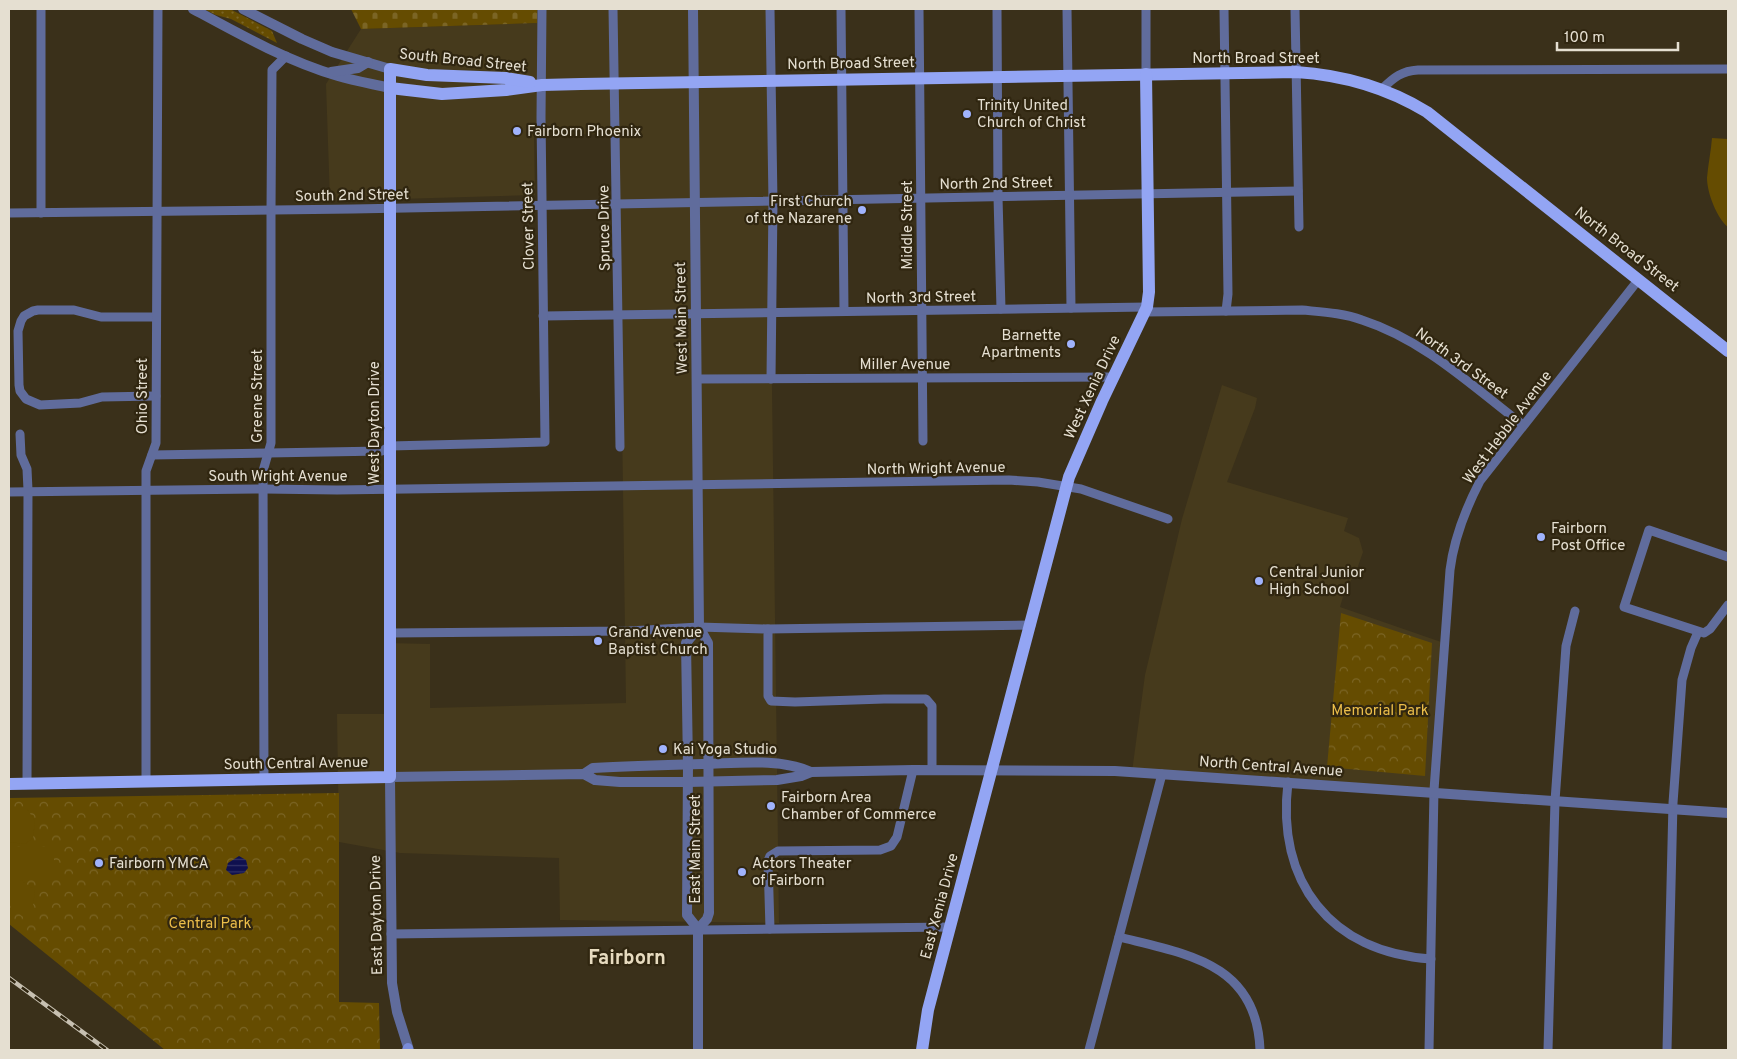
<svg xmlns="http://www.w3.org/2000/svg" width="1737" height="1059" font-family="Overpass,sans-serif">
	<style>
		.built { fill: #463a1c }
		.grass { fill: url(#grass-dots) }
		.cemetery { fill: url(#cemetery-stones) }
		.park { fill: url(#park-crowns) }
		.garden { fill: #654c01 }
		.water { fill: url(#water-rules) }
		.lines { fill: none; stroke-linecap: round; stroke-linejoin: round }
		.minor { stroke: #606c9c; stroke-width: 9 }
		.tertiary { stroke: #606c9c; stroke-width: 10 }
		.secondary { stroke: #798bd7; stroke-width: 10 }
		.primary { stroke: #93a5f4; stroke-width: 12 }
		.rail-casing { stroke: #c7c0b1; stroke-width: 4.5 }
		.rail { stroke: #302610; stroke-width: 2.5; stroke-dasharray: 8; stroke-linecap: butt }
		.poi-dot { fill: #a0b3fd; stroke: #302610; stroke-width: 2 }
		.labels { text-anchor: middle; stroke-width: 4.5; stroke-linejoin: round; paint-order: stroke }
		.street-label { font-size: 15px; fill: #e5dfd1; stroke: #302610 }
		.poi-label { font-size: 15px; fill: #e5dfd1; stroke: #302610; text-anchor: start }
		.park-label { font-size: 15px; fill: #ecbe4a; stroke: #302610 }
		.district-label { font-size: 20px; font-weight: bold; fill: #e7dbbf; stroke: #302610 }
	</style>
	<defs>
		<pattern id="grass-dots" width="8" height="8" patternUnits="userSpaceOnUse" patternTransform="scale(1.25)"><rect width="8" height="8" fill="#654c01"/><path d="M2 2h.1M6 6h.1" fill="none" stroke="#7b6525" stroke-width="1.8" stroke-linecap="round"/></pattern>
		<pattern id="cemetery-stones" width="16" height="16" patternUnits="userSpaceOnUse" patternTransform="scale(1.25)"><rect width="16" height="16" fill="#654c01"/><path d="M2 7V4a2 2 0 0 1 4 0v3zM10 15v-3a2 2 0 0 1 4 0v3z" fill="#7b6525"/></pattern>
		<pattern id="park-crowns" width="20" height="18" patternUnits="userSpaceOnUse" patternTransform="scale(1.25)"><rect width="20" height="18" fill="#654c01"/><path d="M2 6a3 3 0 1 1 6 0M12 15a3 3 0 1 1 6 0" fill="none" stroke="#7b6525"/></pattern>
		<pattern id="water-rules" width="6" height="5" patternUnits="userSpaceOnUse" patternTransform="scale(1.25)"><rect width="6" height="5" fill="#0f104f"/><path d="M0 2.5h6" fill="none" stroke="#323267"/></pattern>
	</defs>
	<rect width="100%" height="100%" fill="#3a301a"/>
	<g class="built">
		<path d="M537,9H767L779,923L560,920L559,858L400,853L339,842L337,714H385L386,643L430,644V708L626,703L618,134L534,135L535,195L330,201L326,84L361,29L537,23Z"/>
		<path d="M1222,385L1257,398L1255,408L1227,482L1348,518L1344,531L1359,538L1363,552L1356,572L1345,590L1340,607L1444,643L1436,793L1132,772L1145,675L1182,519Z"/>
	</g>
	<path class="grass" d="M204,9H230L272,31L277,43L231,19L216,15Z"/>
	<path class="cemetery" d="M351,9H537V23L361,29Z"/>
	<g class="park">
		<path d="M1341,613L1432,643L1425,776L1327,767Z"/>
		<path d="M339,793V1002L379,1003L380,1050H165L9,924V798Z"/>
	</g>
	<g class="garden">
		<path d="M1712,138L1728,139V227C1717,218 1707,193 1707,178C1708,165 1711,151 1712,138Z"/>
		<path d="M9,809H27L35,821L33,838L25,844L9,842Z"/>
		<rect x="9" y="847" width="45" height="28"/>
		<path d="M18,878L35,890L33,906L22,916L9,904V884Z"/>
	</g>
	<path class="water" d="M239,856L246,860L248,868L244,873L232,875L226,870L228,863Z"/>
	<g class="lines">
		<g class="minor">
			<path d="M613,9L620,447"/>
			<path d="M770,9L773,202L771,379"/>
			<path d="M841,9L844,311"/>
			<path d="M919,9L923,441"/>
			<path d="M997,9L998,197L1001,309"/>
			<path d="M1067,9L1071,308"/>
			<path d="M1146,9V74"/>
			<path d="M1224,9L1228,294L1226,311"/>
			<path d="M1295,9L1299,227"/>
			<path d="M1382,89C1394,77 1402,71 1418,70L1728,69"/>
			<path d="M9,213L353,209L1298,191"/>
			<path d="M41,213V9"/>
			<path d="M1145,312L1302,310C1322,312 1343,313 1362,320C1424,340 1472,386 1523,425"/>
			<path d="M543,316L1147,307"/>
			<path d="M156,317H101L74,310H38L33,311L24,316L21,321L18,331L19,385L20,391L26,399L40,405L80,403L102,397L156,396"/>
			<path d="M697,379L1114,377"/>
			<path d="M20,434L21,455L27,469L28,490L27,783"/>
			<path d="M152,455L382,451L390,446L545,442L541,117L542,9"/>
			<path d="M9,492L264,489L337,490L1009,480L1038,482L1081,489L1168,519"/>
			<path d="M1728,557L1649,530L1624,607L1704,633L1710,629L1728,605"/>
			<path d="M768,629V696L771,701L795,702L884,699H926L932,706V770"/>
			<path d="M390,633L629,631L699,627L768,629L1031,625"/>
			<path d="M264,780L263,471L271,443V210L272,70L286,56"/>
			<path d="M146,781V471L156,443L158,9"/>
			<path d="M1288,782C1276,882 1330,952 1431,959"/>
			<path d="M770,929L768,861L770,856L778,851L880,850L891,846L897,837L913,770"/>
			<path d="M391,934L950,927"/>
			<path d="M1119,937C1187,954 1257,963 1260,1050"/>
			<path d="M1089,1050L1162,774"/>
			<path d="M1429,1050L1434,790L1450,570C1454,538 1465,510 1480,481L1639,279"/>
			<path d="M1548,1050L1555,801L1566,646L1575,611"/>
			<path d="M1667,1050L1673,803L1682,680L1691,648L1698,632"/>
		</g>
		<g class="tertiary">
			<path d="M193,9C239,34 287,61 338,76C355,81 373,84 390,88"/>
			<path d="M243,9L302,39L332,52L390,69"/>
			<path d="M693,9L699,627L708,643L709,913L707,919L698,929"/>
			<path d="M331,72L358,68L368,62"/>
			<path d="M584,774L593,768C630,766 668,765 705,764C738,763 781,758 811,772"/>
			<path d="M409,1050L397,1012L392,983L390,777L584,774L595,780L620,782H688L777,780L801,776L811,772L913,770L1115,771L1728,813"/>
			<path d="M698,1050V929L687,915L688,765L686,643L699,627"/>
		</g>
		<path class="secondary" d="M407,1050L408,1048"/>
		<g class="primary">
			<path d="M390,88L442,94L506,90L542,85L581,84L1296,72C1343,75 1386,87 1427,112L1728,351"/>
			<path d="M9,784L390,777V69L427,75L506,78L530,82"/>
			<path d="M922,1050L928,1010L1069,477L1102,401L1147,307L1149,292L1146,74"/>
		</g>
		<defs>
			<path id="rail" d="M9,978L107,1050"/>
		</defs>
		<use href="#rail" class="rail-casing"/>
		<use href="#rail" class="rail"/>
	</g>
	<g class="poi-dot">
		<circle cx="967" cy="114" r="5"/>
		<circle cx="517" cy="131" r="5"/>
		<circle cx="862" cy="210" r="5"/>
		<circle cx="1071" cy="344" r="5"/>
		<circle cx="1541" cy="537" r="5"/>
		<circle cx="1259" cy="581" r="5"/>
		<circle cx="598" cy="641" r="5"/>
		<circle cx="663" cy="749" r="5"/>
		<circle cx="771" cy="806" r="5"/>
		<circle cx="99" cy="863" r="5"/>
		<circle cx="742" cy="872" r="5"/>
	</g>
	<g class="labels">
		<g class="street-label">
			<text x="1256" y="63">North Broad Street</text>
			<text transform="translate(463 60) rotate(6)" y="5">South Broad Street</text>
			<text transform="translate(851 63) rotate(-1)" y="5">North Broad Street</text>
			<text transform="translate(996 183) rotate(-1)" y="5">North 2nd Street</text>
			<text transform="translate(352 195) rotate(-1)" y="5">South 2nd Street</text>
			<text transform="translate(907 225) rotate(-90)" y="5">Middle Street</text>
			<text transform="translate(528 226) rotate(-91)" y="5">Clover Street</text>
			<text transform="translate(604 228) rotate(-91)" y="5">Spruce Drive</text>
			<text transform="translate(1627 249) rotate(38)" y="5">North Broad Street</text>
			<text transform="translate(921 297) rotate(-1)" y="5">North 3rd Street</text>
			<text transform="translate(681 318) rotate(-91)" y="5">West Main Street</text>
			<text transform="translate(1462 363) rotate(36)" y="5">North 3rd Street</text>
			<text x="905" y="369">Miller Avenue</text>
			<text transform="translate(1092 387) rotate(-65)" y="5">West Xenia Drive</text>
			<text transform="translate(142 396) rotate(-90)" y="5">Ohio Street</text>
			<text transform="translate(257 396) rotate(-90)" y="5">Greene Street</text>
			<text transform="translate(374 423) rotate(-90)" y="5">West Dayton Drive</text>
			<text transform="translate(1507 427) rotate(-53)" y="5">West Hebble Avenue</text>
			<text transform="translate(936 468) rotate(-1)" y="5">North Wright Avenue</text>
			<text x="278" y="481">South Wright Avenue</text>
			<text transform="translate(296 763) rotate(-1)" y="5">South Central Avenue</text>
			<text transform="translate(1271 766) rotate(4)" y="5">North Central Avenue</text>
			<text transform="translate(695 849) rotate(-90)" y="5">East Main Street</text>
			<text transform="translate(939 906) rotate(-75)" y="5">East Xenia Drive</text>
			<text transform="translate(376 915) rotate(-91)" y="5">East Dayton Drive</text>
		</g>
		<g class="poi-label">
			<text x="977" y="110">Trinity United<tspan x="977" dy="17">Church of Christ</tspan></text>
			<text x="527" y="136">Fairborn Phoenix</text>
			<text x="852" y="206" text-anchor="end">First Church<tspan x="852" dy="17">of the Nazarene</tspan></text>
			<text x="1061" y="340" text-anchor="end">Barnette<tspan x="1061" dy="17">Apartments</tspan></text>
			<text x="1551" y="533">Fairborn<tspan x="1551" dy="17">Post Office</tspan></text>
			<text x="1269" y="577">Central Junior<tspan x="1269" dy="17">High School</tspan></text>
			<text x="608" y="637">Grand Avenue<tspan x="608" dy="17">Baptist Church</tspan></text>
			<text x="673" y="754">Kai Yoga Studio</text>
			<text x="781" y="802">Fairborn Area<tspan x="781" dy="17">Chamber of Commerce</tspan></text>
			<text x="109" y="868">Fairborn YMCA</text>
			<text x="752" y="868">Actors Theater<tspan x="752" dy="17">of Fairborn</tspan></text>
		</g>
		<g class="park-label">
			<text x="1380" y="715">Memorial Park</text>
			<text x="210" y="928">Central Park</text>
		</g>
		<g class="district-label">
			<text x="627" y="964">Fairborn</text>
		</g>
	</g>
	<rect width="1737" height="1059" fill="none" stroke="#e5dfd1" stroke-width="20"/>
	<path d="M1557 42v8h121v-8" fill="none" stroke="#e5dfd1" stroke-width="2.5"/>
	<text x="1564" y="42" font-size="15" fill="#e5dfd1" stroke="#302610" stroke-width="4" paint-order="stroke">100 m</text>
</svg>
